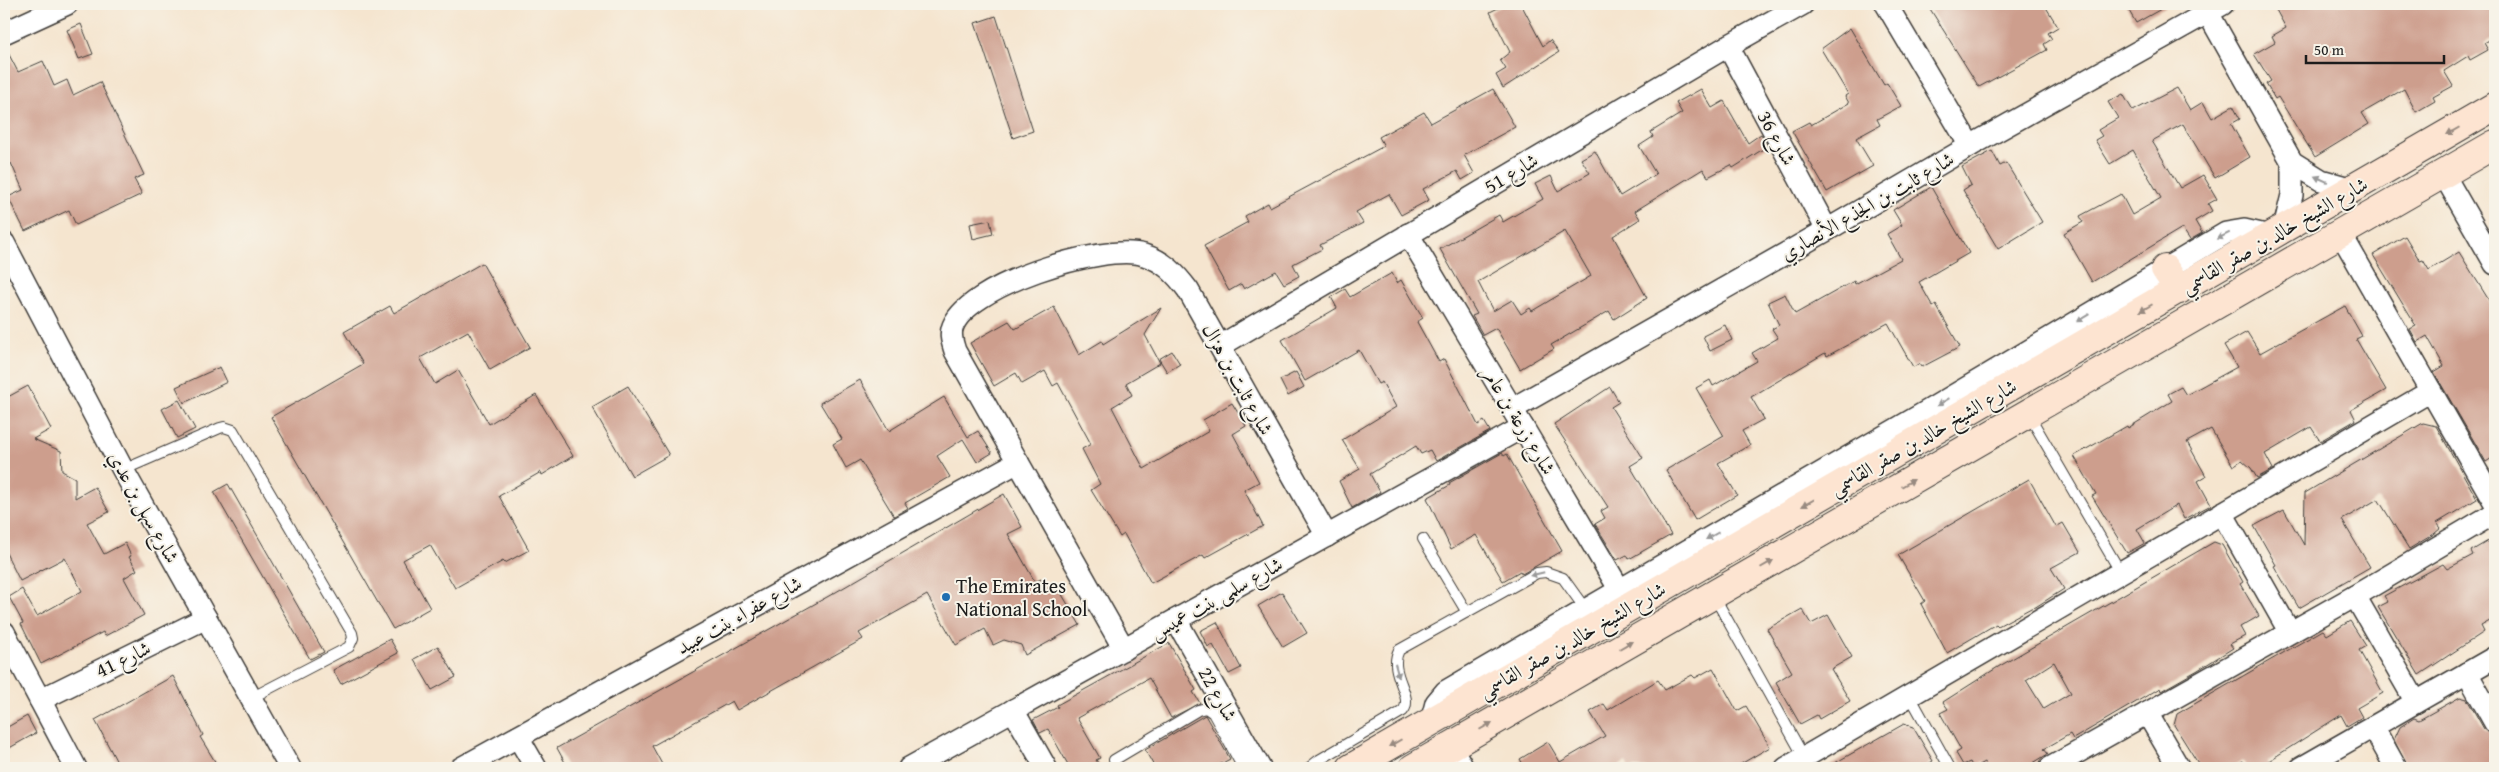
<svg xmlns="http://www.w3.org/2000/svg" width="2499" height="772" font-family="'Gentium Book Plus',Amiri,serif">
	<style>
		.building { fill: #cd9e8d; fill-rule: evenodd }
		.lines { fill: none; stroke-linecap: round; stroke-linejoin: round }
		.lane-casing { stroke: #3d3a37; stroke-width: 12 }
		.street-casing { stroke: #3d3a37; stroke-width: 24 }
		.secondary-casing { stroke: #3d3a37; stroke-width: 30 }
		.lane { stroke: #fff; stroke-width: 10 }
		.street { stroke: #fff; stroke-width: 21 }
		.secondary { stroke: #fde4d1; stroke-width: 28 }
		.oneway { fill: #988a80 }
		.oneway2 { fill: #999 }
		.poi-dot { fill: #1f6fb2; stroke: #f7f3e8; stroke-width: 2 }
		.labels { text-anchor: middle; stroke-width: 4; stroke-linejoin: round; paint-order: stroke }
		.street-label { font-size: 20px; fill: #1c1c1c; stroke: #f7f3e8 }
		.poi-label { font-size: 20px; fill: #1c1c1c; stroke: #f7f3e8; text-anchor: start }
	</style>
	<rect width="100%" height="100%" fill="#f7f3e8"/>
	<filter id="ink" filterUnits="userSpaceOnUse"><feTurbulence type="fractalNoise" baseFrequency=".02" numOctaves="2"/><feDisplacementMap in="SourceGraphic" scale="10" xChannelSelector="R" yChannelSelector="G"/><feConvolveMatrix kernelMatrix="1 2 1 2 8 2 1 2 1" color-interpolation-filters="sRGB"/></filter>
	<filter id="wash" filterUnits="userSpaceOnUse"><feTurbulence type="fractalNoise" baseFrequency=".0096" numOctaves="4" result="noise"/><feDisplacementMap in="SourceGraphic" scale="20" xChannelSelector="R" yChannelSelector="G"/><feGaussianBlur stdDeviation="1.12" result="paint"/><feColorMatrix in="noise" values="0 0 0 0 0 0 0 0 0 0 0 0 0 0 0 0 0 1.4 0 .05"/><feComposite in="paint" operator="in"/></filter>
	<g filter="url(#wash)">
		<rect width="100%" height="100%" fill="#f5e5cf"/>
		<g id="blocks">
			<g class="building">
				<path d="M1506,4H1521L1543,46L1550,40L1559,52L1503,88L1496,75L1506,69L1500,60L1510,52L1490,12Z"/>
				<path d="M1927,4H2044L2058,27L2048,33L2052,39L2044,44L2047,50L1979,87Z"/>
				<path d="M2125,4H2170L2136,23Z"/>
				<path d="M2283,4H2495V37L2484,43L2488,50L2470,60L2468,56L2444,71L2453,86L2433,97L2435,101L2416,112L2404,89L2362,113L2369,124L2315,157L2278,97L2275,99L2266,84L2271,81L2254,54L2275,42L2272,36L2286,28L2275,8Z"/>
				<path d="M996,16L1033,131L1013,138L975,23Z"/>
				<path d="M81,24L93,54L79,59L67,30Z"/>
				<path d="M1850,28L1884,85L1887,83L1901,106L1877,119L1880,125L1856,138L1873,166L1827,192L1792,131L1809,122L1811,125L1849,103L1845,96L1848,94L1821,49Z"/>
				<path d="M4,45L18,72L43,61L54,86L67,80L73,95L100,82L144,175L134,179L142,194L76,225L69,210L25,231L8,197L23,190L11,163L4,167Z"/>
				<path d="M2177,88L2190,110L2203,102L2212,118L2233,106L2240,119L2231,124L2250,157L2215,178L2183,124L2152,141L2180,188L2203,175L2217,199L2208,204L2212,211L2195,221L2202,233L2190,240L2182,228L2092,282L2064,233L2083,222L2080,216L2121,194L2132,215L2161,198L2133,150L2110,164L2095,140L2102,136L2098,130L2118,118L2108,102L2123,94L2133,111Z"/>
				<path d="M1493,89L1515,127L1464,155L1474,173L1462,180L1457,171L1423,189L1429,200L1401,215L1389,194L1356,212L1363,223L1320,245L1322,249L1293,264L1299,276L1284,284L1276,271L1244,289L1241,284L1229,291L1204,246L1248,222L1245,216L1259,208L1268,203L1270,207L1384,146L1379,137L1424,112L1431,123Z"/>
				<path d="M1701,89L1712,108L1724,101L1748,143L1761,134L1768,146L1733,168L1731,165L1708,177L1703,169L1635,211L1640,219L1613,236L1647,298L1614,319L1609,311L1551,345L1554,349L1520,369L1496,328L1483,335L1472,316L1477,314L1440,249L1499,215L1503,222L1543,199L1535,184L1551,176L1558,191L1590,173L1581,159L1595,151L1620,196L1656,174L1639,146L1653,137L1651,132L1682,113L1676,103ZM1565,231L1591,276L1532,311L1530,308L1521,314L1512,300L1493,311L1478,282Z"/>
				<path d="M1992,151L2000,166L2006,163L2042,222L1998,249L1963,190L1971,185L1962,167Z"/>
				<path d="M1931,187L1969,253L1919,282L1933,307L1936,305L1960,347L1922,367L1920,364L1913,367L1888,323L1827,356L1825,353L1751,397L1764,419L1742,431L1750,445L1718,463L1737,495L1695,520L1666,470L1724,436L1696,388L1710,380L1713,386L1757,361L1752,353L1778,338L1772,329L1779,325L1768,302L1785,294L1795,314L1854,281L1855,284L1901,259L1887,234L1902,225L1893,210Z"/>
				<path d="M990,220L993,234L973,239L970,224Z"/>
				<path d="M2405,236L2420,261L2423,260L2429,270L2459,252L2495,310V456L2486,462L2434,372L2444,366L2427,336L2417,342L2410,329L2416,326L2373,255Z"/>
				<path d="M482,263L530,347L490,370L468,331L420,358L435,384L458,370L489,424L536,395L573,456L542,475L541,472L499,496L529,550L505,563L503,561L455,588L430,545L403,560L430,608L393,629L271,417L363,364L344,332L390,306L394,313Z"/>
				<path d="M1392,273L1397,283L1401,280L1423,318L1417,322L1439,362L1444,359L1478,425L1484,421L1490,431L1436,461L1430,450L1421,454L1416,446L1370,474L1380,492L1352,508L1339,481L1360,469L1342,440L1396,407L1382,382L1378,384L1359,350L1305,381L1282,340L1337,308L1331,297L1345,289L1350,297Z"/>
				<path d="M2345,306L2362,336L2356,339L2386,390L2351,410L2356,420L2320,441L2311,427L2265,454L2273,469L2257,478L2251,468L2242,460L2233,466L2211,429L2187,442L2206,476L2198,481L2211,505L2184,519L2177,505L2137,529L2145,543L2127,553L2092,496L2096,494L2074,456L2127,426L2128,428L2172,401L2168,394L2181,387L2186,395L2237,367L2224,345L2247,332L2260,353Z"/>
				<path d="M1054,307L1079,355L1102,341L1103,344L1161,308L1145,335L1160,363L1126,383L1132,395L1112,407L1144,469L1209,431L1203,420L1232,403L1246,426L1233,434L1259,482L1244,490L1263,526L1205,558L1203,555L1151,583L1124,534L1120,537L1091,490L1100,484L1082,449L1091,444L1058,383L1053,386L1045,371L1022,384L1016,373L994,386L970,343L1009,321L1015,329Z"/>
				<path d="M1725,325L1732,340L1710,351L1703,336Z"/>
				<path d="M1172,351L1180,364L1167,372L1159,359Z"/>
				<path d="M220,367L227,382L184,403L176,387Z"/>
				<path d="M1296,372L1304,387L1288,396L1280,380Z"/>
				<path d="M860,380L889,431L944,397L968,437L978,431L992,453L977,462L963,439L937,456L950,477L905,503L908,508L894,516L860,460L846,468L833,444L842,439L820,403Z"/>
				<path d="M28,386L51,429L33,439L61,451L62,471L75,478V498L95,487L109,512L87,523L104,554L125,543L131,556L129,557L137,570L124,578L144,615L105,636L103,632L41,664L21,624L23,623L9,597L22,589L37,616L82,591L65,558L20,581L4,549V399Z"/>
				<path d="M628,386L669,455L632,476L592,407Z"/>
				<path d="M1610,387L1619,402L1611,407L1643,458L1630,466L1671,535L1629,559L1627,555L1617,560L1595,524L1605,518L1601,511L1608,507L1554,424Z"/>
				<path d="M179,400L195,429L177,438L162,409Z"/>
				<path d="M2423,423L2436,426L2477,499L2437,523L2441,528L2434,534L2409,549L2378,499L2342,520L2370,567L2299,608L2274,566L2276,565L2254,526L2284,510L2304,545L2305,493Z"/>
				<path d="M1502,453L1504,456L1507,454L1562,551L1522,574L1520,571L1503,581L1476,535L1451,549L1427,498L1450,485L1449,483Z"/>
				<path d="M2029,479L2056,527L2063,523L2080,552L2051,568L2064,589L2034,608L2033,607L1998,626L1996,624L1947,653L1921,604L1925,601L1898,555Z"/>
				<path d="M228,484L324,652L310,659L214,492Z"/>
				<path d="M1004,494L1022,527L1008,534L1035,582L1041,579L1048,591L1057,586L1080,625L1025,655L1021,645L1004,640L993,645L985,629L956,645L927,595L859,633L863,639L737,710L732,701L652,746L664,768H568L557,748L836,592Z"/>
				<path d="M2495,537V618L2481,626L2484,632L2419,675L2378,607L2388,602L2384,596L2443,564L2447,569L2473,555L2471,551Z"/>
				<path d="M2214,542L2222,545L2243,582L2240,584L2259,616L2240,627L2245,636L2230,644L2233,648L2198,670L2161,691L2160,688L2073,739L2070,734L2044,749L2048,754L2025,768H1987L1984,762L1973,768L1970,762L1963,765L1956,753L1961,750L1940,713L1948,709L1943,702L1998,667ZM2054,662L2071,693L2044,709L2026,680Z"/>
				<path d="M1282,592L1307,633L1283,647L1258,606Z"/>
				<path d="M1802,609L1811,624L1828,615L1852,657L1831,669L1850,701L1819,719L1817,715L1800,724L1776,682L1792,672L1767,629Z"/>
				<path d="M2350,621L2366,646L2359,650L2383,693L2357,708L2362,717L2347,726L2341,715L2267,762L2270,768H2247L2243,761L2231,768H2201L2174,725L2177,714L2323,630L2327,635Z"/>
				<path d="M1217,622L1241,668L1229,674L1213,645L1208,647L1200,631Z"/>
				<path d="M390,639L398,653L341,684L333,670Z"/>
				<path d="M1169,643L1196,690L1193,692L1200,703L1171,718L1149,678L1077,718L1100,758L1096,760L1101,768H1070L1048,729L1040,733L1033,720L1058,707L1057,705Z"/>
				<path d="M438,646L456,677L432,690L414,659Z"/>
				<path d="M1713,668L1737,711L1746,706L1770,747L1734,768H1629L1626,762L1615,768H1525L1520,759L1548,742L1560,762L1605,736L1590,712L1604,704L1608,710L1658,680L1665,690L1692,675L1695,678Z"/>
				<path d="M173,676L203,735L200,737L219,768H120L95,720Z"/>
				<path d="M2460,697L2467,699L2484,729L2495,735V768H2408L2394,740L2400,727L2414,718L2419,720Z"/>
				<path d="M1205,715L1230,759L1213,768H1155L1145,750Z"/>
				<path d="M27,716L36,733L4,751V729Z"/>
				<path d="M1904,724L1913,727L1933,761L1922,768H1826Z"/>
			</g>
		</g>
	</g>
	<g filter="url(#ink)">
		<use href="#blocks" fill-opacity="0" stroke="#3d3a37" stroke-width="1"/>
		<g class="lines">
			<defs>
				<g id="lane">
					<path d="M2029,415L2121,573"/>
					<path d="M123,470L220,428L224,427L233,430L352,633L353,638L349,647L251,698"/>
					<path d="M1423,539L1466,611"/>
					<path d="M1714,596L1804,757"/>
					<path d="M1910,696L1950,768"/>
					<path d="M1114,760L1198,710L1206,708L1213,713L1243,768"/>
					<path d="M1309,768L1319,760L1403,711C1415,696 1387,673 1399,650L1537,573L1546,572L1563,578L1586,610"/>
				</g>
				<g id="street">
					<path d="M1886,4L1970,146"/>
					<path d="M2208,13L2292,162L2321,180L2353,189"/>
					<path d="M4,33L67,4"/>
					<path d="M1728,46L1827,230"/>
					<path d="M2444,175L2495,264"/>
					<path d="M2284,228L2292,195V162"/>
					<path d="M1408,234L1627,602"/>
					<path d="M2341,234L2495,503"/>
					<path d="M4,243L123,470L290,768"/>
					<path d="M1220,346L1728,46L1803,4"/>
					<path d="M1512,409L1827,230L1970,146L2223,4"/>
					<path d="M2222,513L2289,631"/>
					<path d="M2355,596L2416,702"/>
					<path d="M1176,620L1260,768"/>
					<path d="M4,632L76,768"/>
					<path d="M1124,649L955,351C953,344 950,337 952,329C963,286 1104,242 1144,255C1164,261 1176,274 1188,290L1327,536"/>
					<path d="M2467,673L2495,723"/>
					<path d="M40,700L206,618"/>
					<path d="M1013,710L1046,768"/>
					<path d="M2147,713L2179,768"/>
					<path d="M1431,722L1436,703L1446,691L1929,410L2226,233L2244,230L2270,236"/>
					<path d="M2373,727L2396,768"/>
					<path d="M518,737L536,768"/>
					<path d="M1451,746L1463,768"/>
					<path d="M461,768L1018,462"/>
					<path d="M909,768L1523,427"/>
					<path d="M1786,768L2431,391"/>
					<path d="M2050,768L2355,596L2495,513"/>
					<path d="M2301,768L2495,657"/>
				</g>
				<g id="secondary">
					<path d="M2165,269L2179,290"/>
					<path d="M1351,768L2495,106"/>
					<path d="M1413,768L2495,144"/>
				</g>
			</defs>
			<use href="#lane" class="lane-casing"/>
			<use href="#street" class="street-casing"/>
			<use href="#secondary" class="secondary-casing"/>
			<use href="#lane" class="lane"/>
			<use href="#street" class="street"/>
			<use href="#secondary" class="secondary"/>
		</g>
		<defs><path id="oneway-solid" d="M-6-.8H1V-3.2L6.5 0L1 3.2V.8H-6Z" transform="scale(1.25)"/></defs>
		<g class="oneway">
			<use href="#oneway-solid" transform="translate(2453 131) rotate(150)"/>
			<use href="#oneway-solid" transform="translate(2146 308) rotate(150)"/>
			<use href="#oneway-solid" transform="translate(1908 483) rotate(-30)"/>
			<use href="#oneway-solid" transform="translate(1808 503) rotate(150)"/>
			<use href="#oneway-solid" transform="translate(1767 564) rotate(-30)"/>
			<use href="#oneway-solid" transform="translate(1626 645) rotate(-30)"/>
			<use href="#oneway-solid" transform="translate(1486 726) rotate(-30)"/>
			<use href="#oneway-solid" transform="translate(1395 743) rotate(150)"/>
		</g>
		<g class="oneway2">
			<use href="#oneway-solid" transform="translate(2321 179) rotate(-156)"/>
			<use href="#oneway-solid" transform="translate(2223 236) rotate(154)"/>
			<use href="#oneway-solid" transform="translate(2083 318) rotate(149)"/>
			<use href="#oneway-solid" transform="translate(1943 402) rotate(149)"/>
			<use href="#oneway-solid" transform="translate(1712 536) rotate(150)"/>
			<use href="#oneway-solid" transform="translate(1537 574) rotate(166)"/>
			<use href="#oneway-solid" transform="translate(1397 671) rotate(75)"/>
		</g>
	</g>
	<circle class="poi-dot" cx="946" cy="597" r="5"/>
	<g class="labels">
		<g class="street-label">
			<text transform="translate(1777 138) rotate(62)" y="7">شارع 36</text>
			<text transform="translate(1511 173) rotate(-31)" y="7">شارع 51</text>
			<text transform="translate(1867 206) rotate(-30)" y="7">شارع ثابت بن الجذع الأنصاري</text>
			<text transform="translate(2274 235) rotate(-30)" y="7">شارع الشيخ خالد بن صقر القاسمي</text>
			<text transform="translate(1238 379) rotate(61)" y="7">شارع ثابت بن هزال</text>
			<text transform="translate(1519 420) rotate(59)" y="7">شارع زرعة بن عامر</text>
			<text transform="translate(1923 437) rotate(-30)" y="7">شارع الشيخ خالد بن صقر القاسمي</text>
			<text transform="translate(144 507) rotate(61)" y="7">شارع سهل بن عدي</text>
			<text transform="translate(1216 598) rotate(-29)" y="7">شارع سلمى بنت عميس</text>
			<text transform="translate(739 615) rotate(-29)" y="7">شارع عفراء بنت عبيد</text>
			<text transform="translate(1572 640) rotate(-30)" y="7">شارع الشيخ خالد بن صقر القاسمي</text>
			<text transform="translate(123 659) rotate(-26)" y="7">شارع 41</text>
			<text transform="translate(1218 694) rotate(61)" y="7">شارع 22</text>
		</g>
		<g class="poi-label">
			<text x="956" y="593">The Emirates<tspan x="956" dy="23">National School</tspan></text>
		</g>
	</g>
	<rect width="2499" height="772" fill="none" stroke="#f7f3e8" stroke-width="20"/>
	<path d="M2306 55v8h138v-8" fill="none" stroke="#1c1c1c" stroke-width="2.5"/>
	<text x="2314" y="55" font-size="15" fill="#1c1c1c" stroke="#f7f3e8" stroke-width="4" paint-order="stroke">50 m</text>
</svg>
